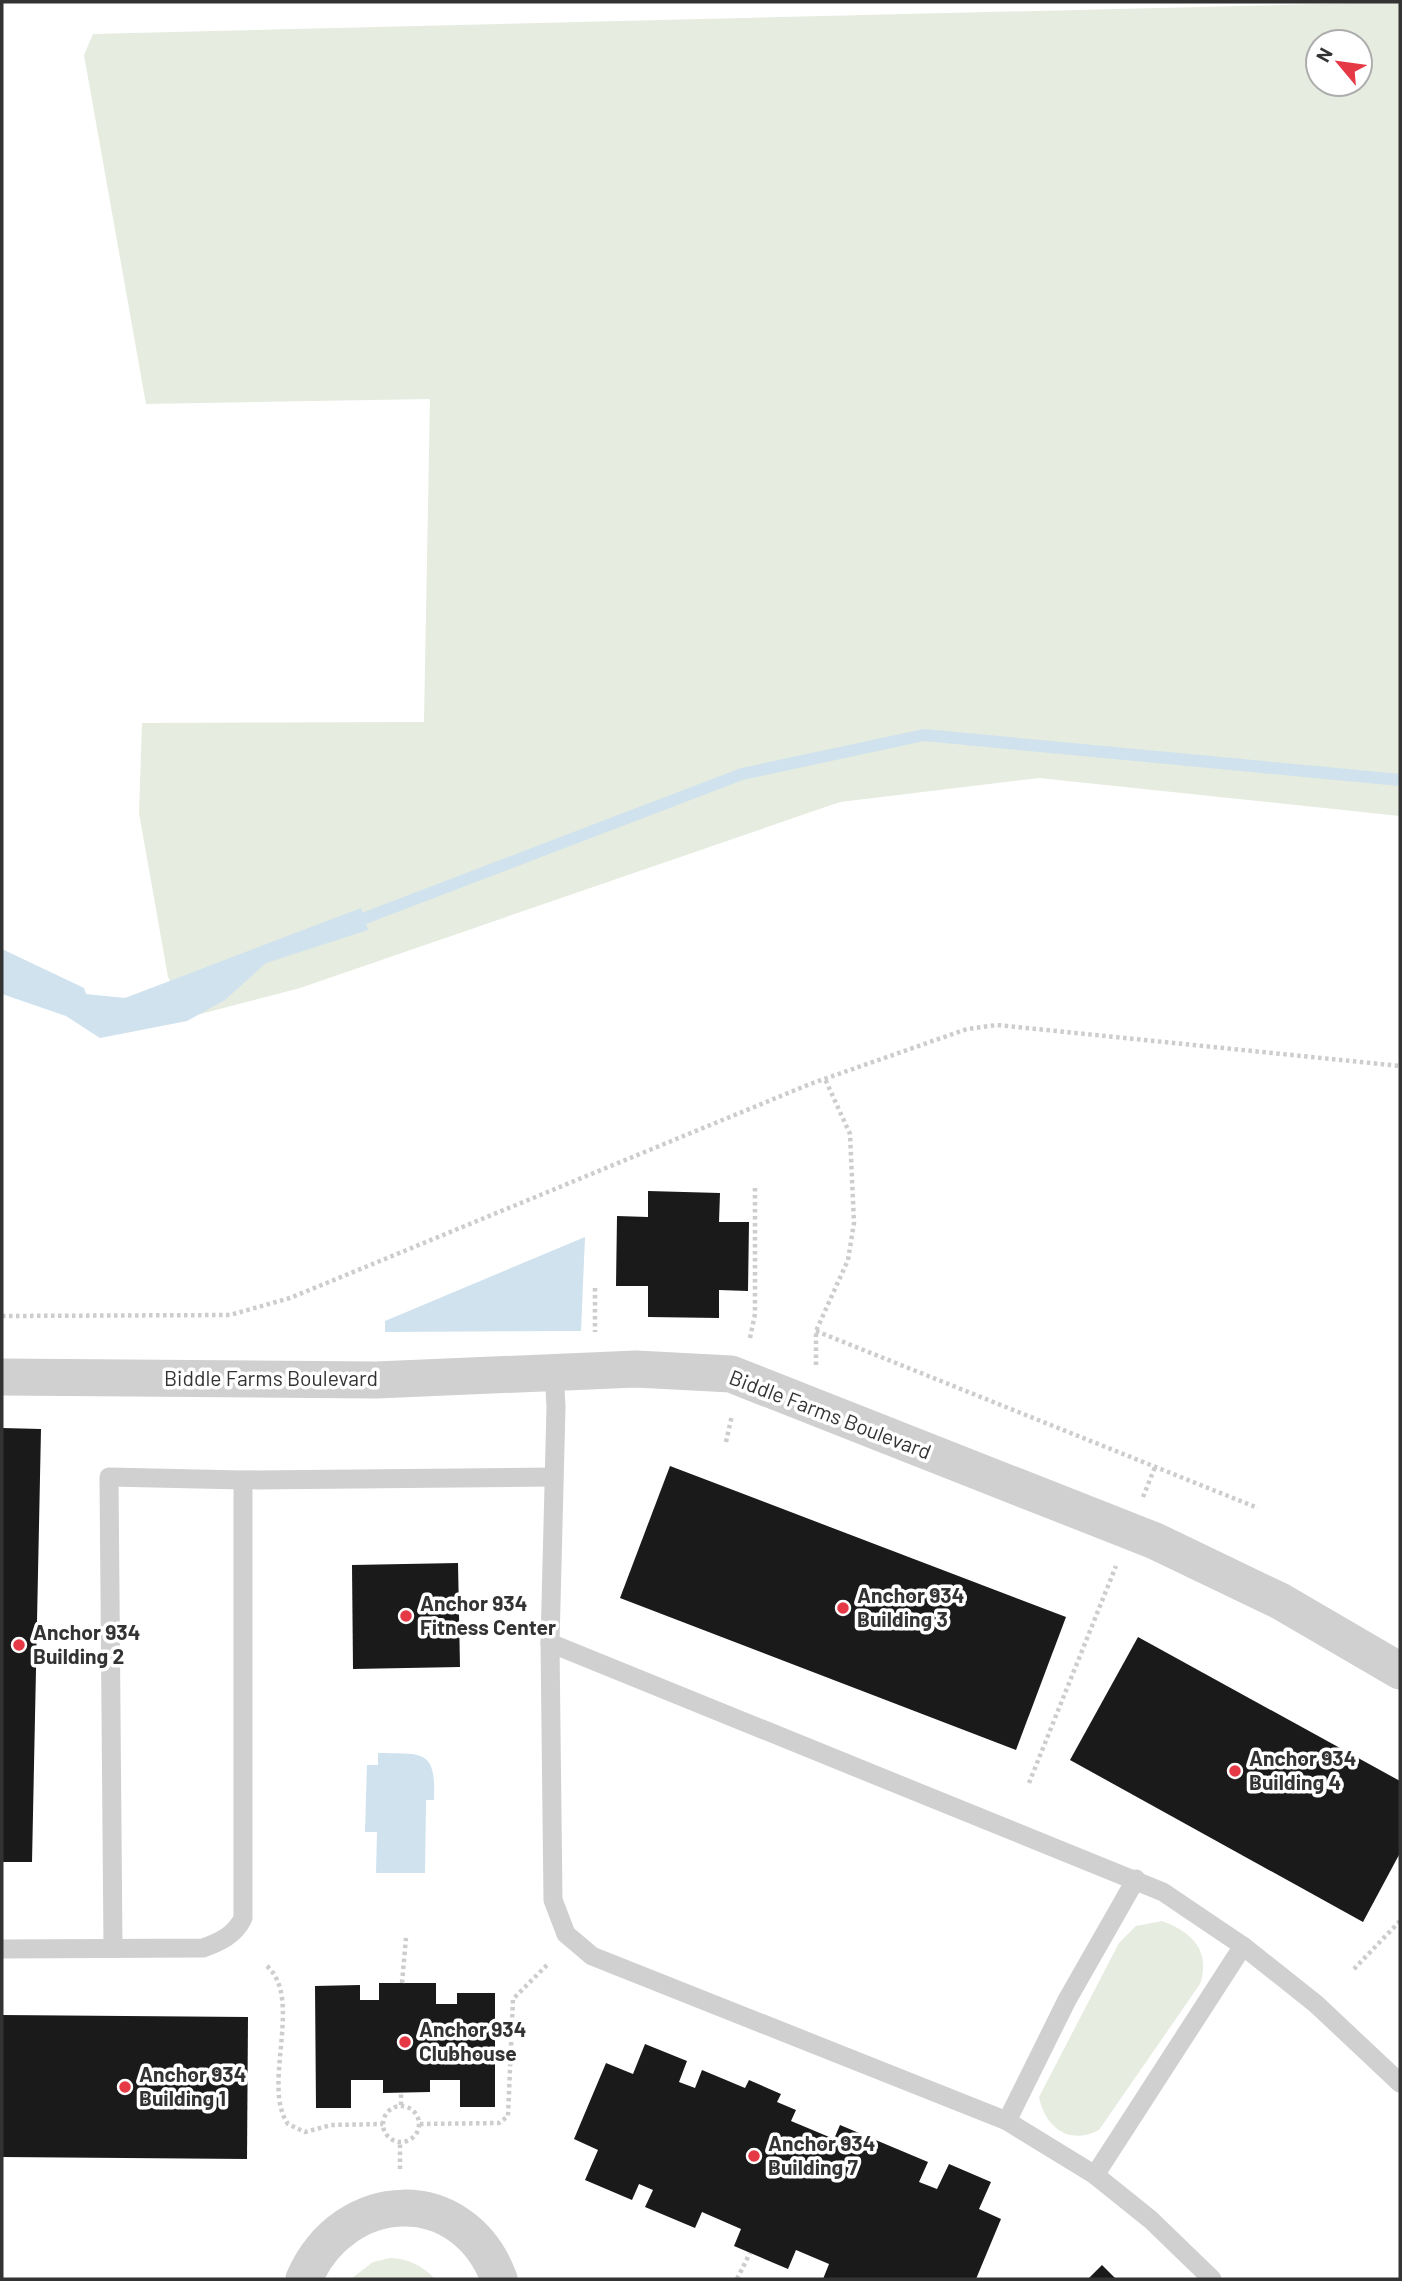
<svg xmlns="http://www.w3.org/2000/svg" width="1402" height="2281" font-family="Barlow,sans-serif">
	<style>
		.green { fill: #e6ecdf; fill-rule: evenodd }
		.water { fill: #cfe2ee }
		.lines { fill: none; stroke-linecap: round; stroke-linejoin: round }
		.stream { stroke: #cfe2ee; stroke-width: 12 }
		.building { fill: #1a1a1a }
		.path { stroke: #cdcdcd; stroke-width: 4.5; stroke-dasharray: 3.5 3.5; stroke-linecap: butt }
		.lane { stroke: #d0d0d0; stroke-width: 19 }
		.street { stroke: #d0d0d0; stroke-width: 37 }
		.poi-dot { fill: #e63946; stroke: #fff; stroke-width: 2.5 }
		.labels { text-anchor: middle; stroke-width: 7; stroke-linejoin: round; paint-order: stroke }
		.street-label { font-size: 21px; fill: #333; stroke: #fff }
		.poi-label { font-size: 21px; font-weight: bold; fill: #333; stroke: #fff; text-anchor: start }
	</style>
	<rect width="100%" height="100%" fill="#fff"/>
	<g class="green">
		<path d="M1400,2V816L1039,778L840,802L300,988L189,1017L168,977L139,813L142,723L424,722L430,399L146,404L84,55L93,34ZM1318,42H1360V84H1318Z"/>
		<path d="M1162,1921C1192,1932 1211,1951 1200,1984L1099,2130C1069,2146 1045,2127 1039,2097L1119,1943L1136,1926Z"/>
		<path d="M390,2258C410,2259 421,2265 435,2279H351L373,2262Z"/>
	</g>
	<g class="water">
		<path d="M361,908L368,930L266,963L225,1000L187,1021L100,1038L66,1016L2,994V949L84,988L86,994L125,998Z"/>
		<path d="M585,1237L581,1331L385,1332V1321Z"/>
		<path d="M378,1753C424,1754 436,1749 434,1800H426L425,1873H376L377,1832H365L367,1765H378Z"/>
	</g>
	<g class="lines">
		<path class="stream" d="M352,923L742,774L924,735L1400,780"/>
	</g>
	<g class="building">
		<path d="M648,1191L720,1193L719,1222H749L748,1291L719,1290V1318L648,1317V1286H616L617,1216L648,1217Z"/>
		<path d="M2,1428L41,1429L32,1862H2Z"/>
		<path d="M670,1466L1066,1617L1016,1750L620,1598Z"/>
		<path d="M458,1563L460,1667L353,1669L352,1565Z"/>
		<path d="M1138,1637L1400,1781V1853L1363,1922L1070,1760Z"/>
		<path d="M379,1983H436V2004H457V1993H495V2107H460V2080H430V2092L383,2093V2080H351V2108H316L315,1986L360,1985V2000H379Z"/>
		<path d="M2,2015L248,2017L247,2159L2,2157Z"/>
		<path d="M645,2044L687,2061L679,2082L695,2088L702,2070L745,2088L749,2080L781,2094L777,2102L796,2110L791,2121L834,2139L840,2125L928,2162L919,2182L937,2189L949,2164L991,2182L979,2209L1001,2219L976,2279H823L829,2264L796,2250L788,2269L734,2246L741,2229L702,2212L695,2228L645,2207L653,2190L639,2184L632,2200L585,2180L598,2150L574,2139L606,2063L633,2074Z"/>
		<path d="M1102,2265L1116,2279H1088Z"/>
	</g>
	<g class="lines">
		<g class="path">
			<path d="M595,1288V1332"/>
			<path d="M2,1316L230,1315L290,1298L810,1084L967,1029L997,1025L1400,1066"/>
			<path d="M816,1331L1258,1508"/>
			<path d="M750,1338L755,1314V1187"/>
			<path d="M816,1365V1331L848,1260L854,1223L850,1134L825,1079"/>
			<path d="M726,1442L732,1415"/>
			<path d="M1143,1497L1155,1467"/>
			<path d="M1029,1783L1116,1566"/>
			<path d="M267,1966C304,1999 261,2086 288,2124L305,2132L331,2125L383,2124"/>
			<path d="M1354,1969L1400,1921"/>
			<path d="M402,1983L406,1938"/>
			<path d="M401,2105V2092"/>
			<circle cx="401" cy="2124" r="18"/>
			<path d="M420,2124L499,2123L508,2116L513,1999L549,1963"/>
			<path d="M400,2169V2142"/>
			<path d="M737,2279L750,2253"/>
		</g>
		<g class="lane">
			<path d="M554,1370L556,1407L550,1643L553,1900L566,1934L592,1956L1007,2121L1095,2175L1151,2220L1212,2279"/>
			<path d="M550,1643L1163,1892L1243,1946L1316,2004L1400,2083"/>
			<path d="M113,1948L109,1477L243,1480L553,1477"/>
			<path d="M2,1949L203,1948C220,1942 235,1935 243,1918V1480"/>
			<path d="M1007,2121L1067,2000L1136,1879"/>
			<path d="M1095,2175L1243,1946"/>
		</g>
		<g class="street">
			<path d="M2,1377L376,1380L636,1369L731,1374L1155,1541L1280,1601L1400,1671"/>
			<path d="M304,2279C344,2187 463,2182 499,2279"/>
		</g>
	</g>
	<g class="poi-dot">
		<circle cx="843" cy="1608" r="7"/>
		<circle cx="406" cy="1616" r="7"/>
		<circle cx="19" cy="1645" r="7"/>
		<circle cx="1235" cy="1771" r="7"/>
		<circle cx="405" cy="2042" r="7"/>
		<circle cx="125" cy="2087" r="7"/>
		<circle cx="754" cy="2156" r="7"/>
	</g>
	<g class="labels">
		<g class="street-label">
			<text x="271" y="1386">Biddle Farms Boulevard</text>
			<text transform="translate(830 1415) rotate(21)" y="7">Biddle Farms Boulevard</text>
		</g>
		<g class="poi-label">
			<text x="857" y="1603">Anchor 934<tspan x="857" dy="24">Building 3</tspan></text>
			<text x="420" y="1611">Anchor 934<tspan x="420" dy="24">Fitness Center</tspan></text>
			<text x="33" y="1640">Anchor 934<tspan x="33" dy="24">Building 2</tspan></text>
			<text x="1249" y="1766">Anchor 934<tspan x="1249" dy="24">Building 4</tspan></text>
			<text x="419" y="2037">Anchor 934<tspan x="419" dy="24">Clubhouse</tspan></text>
			<text x="139" y="2082">Anchor 934<tspan x="139" dy="24">Building 1</tspan></text>
			<text x="768" y="2151">Anchor 934<tspan x="768" dy="24">Building 7</tspan></text>
		</g>
	</g>
	<rect width="1402" height="2281" fill="none" stroke="#333333" stroke-width="7"/>
	<g transform="translate(1339 63) rotate(299)"><circle r="33" fill="#ffffff" stroke="#adadad" stroke-width="2"/>
	<path d="M0-5L12 26L0 18L-12 26Z" fill="#e63946"/>
	<text y="-10" font-size="19" font-weight="bold" text-anchor="middle" fill="#333333">N</text>
	</g>
</svg>
